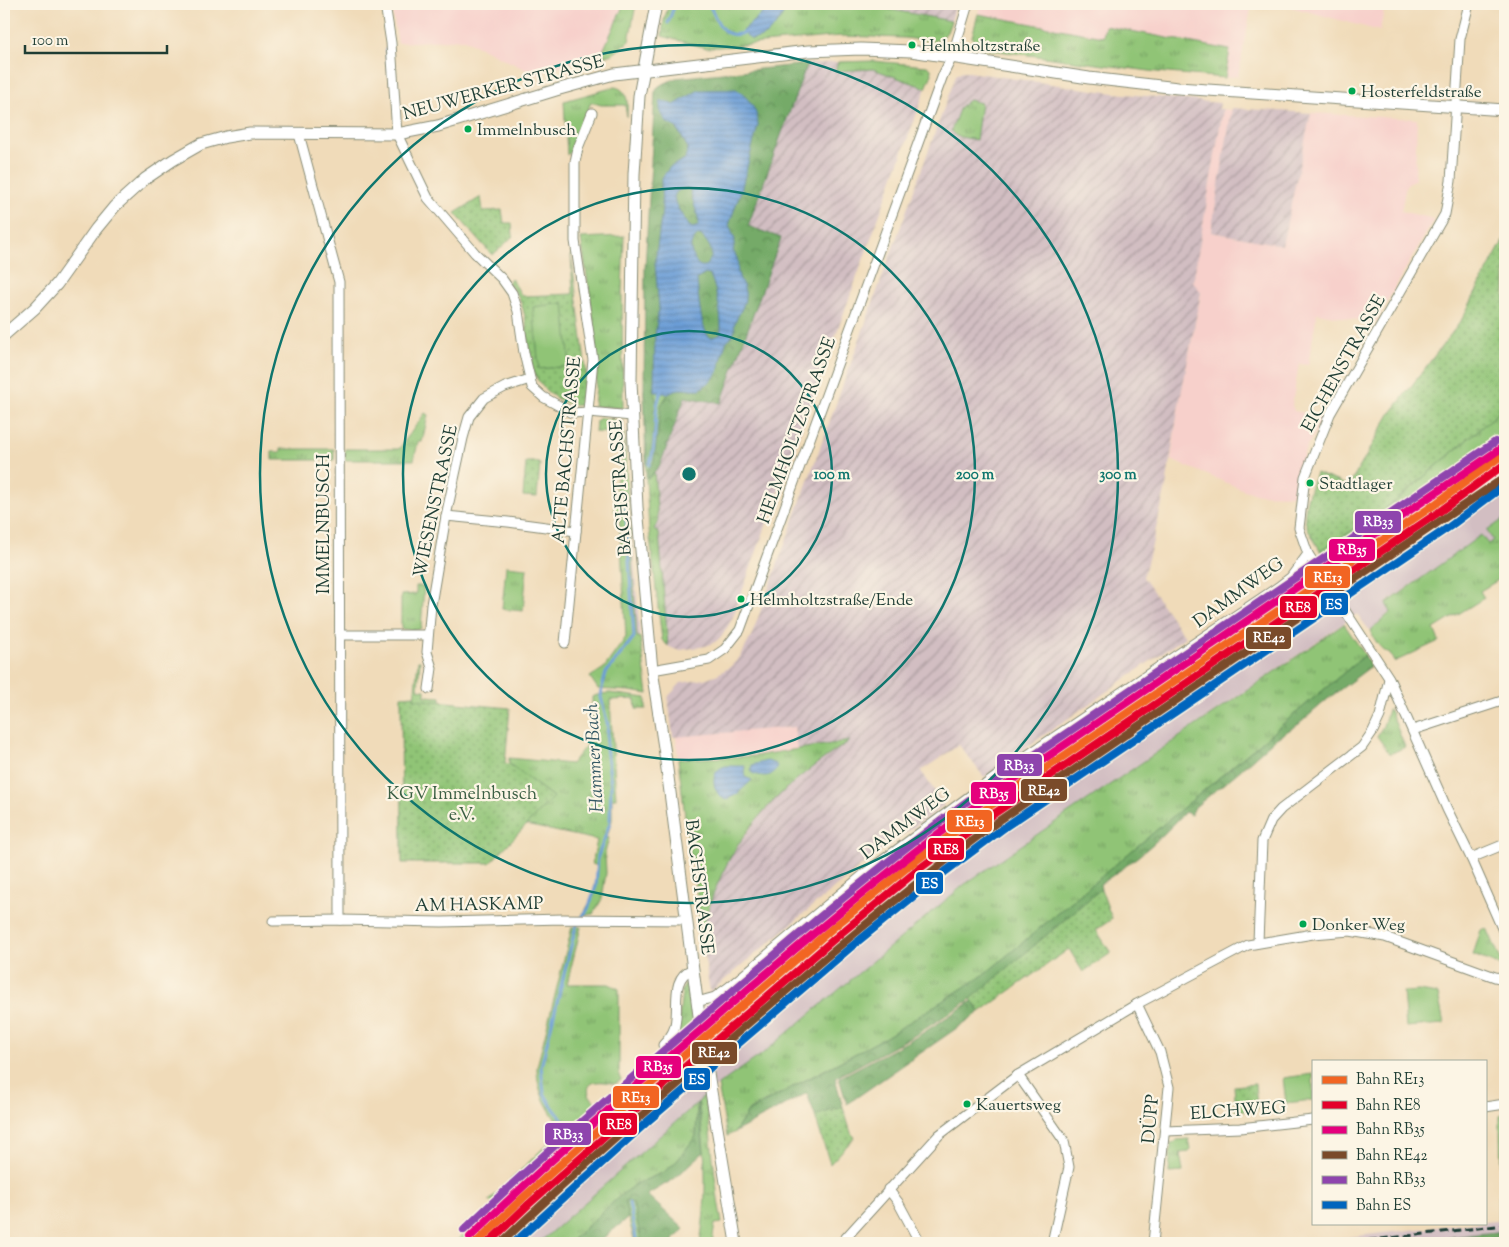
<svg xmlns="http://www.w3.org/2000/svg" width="1509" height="1247" font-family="'Sorts Mill Goudy',serif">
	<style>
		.built { fill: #f7d0cb }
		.industrial { fill: url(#industrial-furrows) }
		.railway { fill: #d2bec2 }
		.grass { fill: url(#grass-tufts); stroke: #588055 }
		.forest { fill: url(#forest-crowns); stroke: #4a744e }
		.park { fill: url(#park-dots); stroke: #588055 }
		.pitch { fill: #90c476; stroke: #588055 }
		.water { fill: url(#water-rules); stroke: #466e86; fill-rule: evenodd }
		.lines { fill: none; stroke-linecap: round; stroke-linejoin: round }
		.stream { stroke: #6c9ed7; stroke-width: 3 }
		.minor-casing { stroke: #888c76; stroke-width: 11 }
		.tertiary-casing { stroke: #888c76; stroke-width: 13 }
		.minor { stroke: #fff; stroke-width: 9 }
		.tertiary { stroke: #fff; stroke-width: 11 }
		.rail { stroke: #1f3d34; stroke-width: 3; stroke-dasharray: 8 4; stroke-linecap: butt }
		.rail-1-casing { stroke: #fcf5e5; stroke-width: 11 }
		.rail-2-casing { stroke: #fcf5e5; stroke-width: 11 }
		.rail-3-casing { stroke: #fcf5e5; stroke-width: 11 }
		.rail-4-casing { stroke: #fcf5e5; stroke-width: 11 }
		.rail-5-casing { stroke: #fcf5e5; stroke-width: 11 }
		.rail-6-casing { stroke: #fcf5e5; stroke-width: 11 }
		.rail-1 { stroke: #f26522; stroke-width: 8 }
		.rail-2 { stroke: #e4002b; stroke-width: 8 }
		.rail-3 { stroke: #e5007d; stroke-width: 8 }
		.rail-4 { stroke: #7a4b2a; stroke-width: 8 }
		.rail-5 { stroke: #8e44ad; stroke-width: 8 }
		.rail-6 { stroke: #0065bd; stroke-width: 8 }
		.ring { fill: none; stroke: #0f766e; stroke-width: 2.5 }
		.bus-dot { fill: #00a651; stroke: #fcf5e5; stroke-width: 2 }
		.labels { text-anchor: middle; stroke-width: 4.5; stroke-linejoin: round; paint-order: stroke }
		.bus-label { font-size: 17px; fill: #1f3d34; stroke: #fcf5e5; text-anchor: start }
		.street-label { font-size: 18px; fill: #1f3d34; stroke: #fcf5e5 }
		.park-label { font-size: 18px; fill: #3b5f44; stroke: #fcf5e5 }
		.water-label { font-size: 19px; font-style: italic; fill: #365a65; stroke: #fcf5e5 }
		.centre { fill: #0f766e; stroke: #fcf5e5; stroke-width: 2.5 }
		.ring-label { font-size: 15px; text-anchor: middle; font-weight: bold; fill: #0f766e; stroke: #fcf5e5; stroke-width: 4.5; stroke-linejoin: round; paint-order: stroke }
		.line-badge { stroke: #fcf5e5; stroke-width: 2 }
		.badge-label { font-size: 14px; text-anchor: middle; font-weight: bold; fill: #fff }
	</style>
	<defs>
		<pattern id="industrial-furrows" width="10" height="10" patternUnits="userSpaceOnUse" patternTransform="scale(1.25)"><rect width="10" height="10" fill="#d2bec2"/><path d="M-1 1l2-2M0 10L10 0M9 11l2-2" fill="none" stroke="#aa9c9e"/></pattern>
		<pattern id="grass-tufts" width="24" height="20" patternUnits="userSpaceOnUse" patternTransform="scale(1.25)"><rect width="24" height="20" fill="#90c476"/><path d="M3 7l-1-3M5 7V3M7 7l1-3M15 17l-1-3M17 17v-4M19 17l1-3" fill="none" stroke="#75a062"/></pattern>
		<pattern id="forest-crowns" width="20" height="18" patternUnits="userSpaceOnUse" patternTransform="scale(1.25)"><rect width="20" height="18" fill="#74aa67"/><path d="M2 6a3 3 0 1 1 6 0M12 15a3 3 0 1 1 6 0" fill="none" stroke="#5f8c56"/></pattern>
		<pattern id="park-dots" width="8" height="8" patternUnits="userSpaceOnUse" patternTransform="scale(1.25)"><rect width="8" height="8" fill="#90c476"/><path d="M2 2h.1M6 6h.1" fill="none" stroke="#75a062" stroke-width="1.8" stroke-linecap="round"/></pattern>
		<pattern id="water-rules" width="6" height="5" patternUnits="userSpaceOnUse" patternTransform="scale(1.25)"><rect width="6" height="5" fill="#6c9ed7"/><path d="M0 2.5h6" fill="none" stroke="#5882af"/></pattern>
	</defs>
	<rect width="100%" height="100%" fill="#fcf5e5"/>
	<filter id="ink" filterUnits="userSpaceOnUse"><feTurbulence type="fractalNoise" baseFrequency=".02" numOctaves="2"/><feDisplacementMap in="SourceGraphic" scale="10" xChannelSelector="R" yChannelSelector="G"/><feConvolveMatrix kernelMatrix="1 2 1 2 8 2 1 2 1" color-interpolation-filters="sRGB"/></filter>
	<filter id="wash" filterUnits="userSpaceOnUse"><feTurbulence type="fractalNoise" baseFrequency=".0096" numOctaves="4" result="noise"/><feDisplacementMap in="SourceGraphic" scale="20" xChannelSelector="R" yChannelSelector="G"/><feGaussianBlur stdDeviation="1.12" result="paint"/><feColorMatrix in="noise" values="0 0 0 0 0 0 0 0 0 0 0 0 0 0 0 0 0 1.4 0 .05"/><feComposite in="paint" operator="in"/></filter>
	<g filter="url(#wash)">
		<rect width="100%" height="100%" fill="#f0dbb9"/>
		<g class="built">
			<path d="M391,4H620L623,6L602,53L536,75L464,39L398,43Z"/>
			<path d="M981,4H1252L1238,76L1225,78L1230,50L1105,27L1103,38L978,14Z"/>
			<path d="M1280,4H1385L1380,31Z"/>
			<path d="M1223,109L1232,110L1211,232L1282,245L1311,113L1417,119L1415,179L1406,186L1401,211L1434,219L1375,323L1317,313L1308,365L1299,364L1292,405L1294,411L1323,416L1305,451L1292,495L1259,494L1244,490L1171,460L1178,410L1201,293L1193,282Z"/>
			<path d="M794,727L797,749L754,756L678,759L676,736Z"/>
		</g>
		<g class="industrial">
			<path d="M860,4H956L951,21Z"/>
			<path d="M838,62L835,71L873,69L926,88L732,619L722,636L715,642L706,646L681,650L674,649L668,646L659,534L654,529L658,523L654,471L660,465L685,396L781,238L748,226L807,64Z"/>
			<path d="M962,71L1114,93L1220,103L1219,109H1223L1193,282L1201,292L1178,410L1166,487L1153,541L1143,577L1185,637L984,777L959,745L921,771L944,805L862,865L710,992L701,935L712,896L730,856L760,815L789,784L849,741L797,749L794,727L673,737L668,697L681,683L704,679L718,674L730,667L740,657L751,637L956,75Z"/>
			<path d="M1232,108L1311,113L1282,245L1211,232Z"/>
		</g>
		<g class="railway">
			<path d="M1505,445V518L1487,531L1493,540L1488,544L1481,535L1386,603L1391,611L1370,631L1357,614L965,884L761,1055L718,1085L539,1243H471L575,1146L686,1049L685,1047L798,953L856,900L988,804L1313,580Z"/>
			<path d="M629,500L640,637H637L634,604Z"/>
			<path d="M1505,1220V1231L1398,1243H1296L1472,1223H1485V1222Z"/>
		</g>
		<g class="grass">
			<path d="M624,4H636L629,41L613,54L603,57L602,53Z"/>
			<path d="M669,4H769L765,11L742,31L750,39C770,40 781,18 789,4H860L951,21L947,32L941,39L931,41L905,38L841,36L707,48L662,36L664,20Z"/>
			<path d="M978,14L1103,37L1105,26L1230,50L1225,78L1157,72L984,49L978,46L972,37Z"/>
			<path d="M873,61L927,66L931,69L932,74L926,88L873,69L835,71L838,62Z"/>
			<path d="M615,87C630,90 627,105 627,117L625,105H601L591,102L579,131L575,148L567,155L564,101Z"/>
			<path d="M969,100L981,103L976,140L956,136L951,131L960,107Z"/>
			<path d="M624,236L622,293L623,408L594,406C602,349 589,294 581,238Z"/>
			<path d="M644,390L647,463L651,457L657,405L654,391L668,394C655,415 659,437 654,460C652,468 647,470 648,478L654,471L658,523L654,529L659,533L668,646L662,640L649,529L646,480Z"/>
			<path d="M1505,407V445L1328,569L1320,550L1365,523L1397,500Z"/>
			<path d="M425,413L428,415L422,442H418L414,460H345V449H399Z"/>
			<path d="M600,418L623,421L637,637H640L648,694L629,691L598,689L590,677L604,668L626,637L619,512L614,511L617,477H620L624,443H620L621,434L595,432L596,421Z"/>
			<path d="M281,449H334V460H272V452H281Z"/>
			<path d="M1505,518V576L1480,591L1484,598L1434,629L1439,641L1394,662L1390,654C1380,650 1375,640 1370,631L1391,612L1386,604L1481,535L1488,544L1493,540L1487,531Z"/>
			<path d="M506,566L527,568L523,611L502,609Z"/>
			<path d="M1304,574L1313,580L908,861L856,900L798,953L723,1017L721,1016L708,1027V1016L712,1009C778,961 837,903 902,854C1031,757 1168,671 1298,577Z"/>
			<path d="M416,586H424L421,628L418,630L401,629V595L416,594Z"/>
			<path d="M1344,624L1365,655L985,974L886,1037L749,1110L735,1132L727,1136L718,1085L761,1055L965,884Z"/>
			<path d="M418,661H420L418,689L425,690V696L441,697V702L414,699Z"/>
			<path d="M610,693L646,698V709H636L635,699L610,700L616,798H612V820L607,837L609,838L605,853L606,873L602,899L593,914L582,915C593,901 596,883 598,866L592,864L597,840L526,825L553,797L509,764V758L571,764L593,737L592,697L600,694Z"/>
			<path d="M1388,710H1390L1405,747L1390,754L1377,736L1383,726Z"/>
			<path d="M850,741C772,791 723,842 701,935L695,874L698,873L697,868H694L689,849L678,759L754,756Z"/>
			<path d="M572,927H581L567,984H609L619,989V1076L621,1080L615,1084C608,1082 584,1077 589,1094C590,1097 595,1101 597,1105L491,1203L489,1201L562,1130C548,1107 537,1095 537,1067Z"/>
			<path d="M1487,928L1504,967L1473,955L1481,930Z"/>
			<path d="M685,984H688L697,1037L685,1047L686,1049L575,1146L471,1243H454L567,1136L633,1078L675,1038L678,1031L682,990Z"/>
			<path d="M705,1096C712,1138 714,1181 722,1223L715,1224L712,1243H700C708,1196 706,1149 698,1102Z"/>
			<path d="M697,1103L696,1136L677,1161L664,1172L634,1185L620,1196L569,1243H539Z"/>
			<path d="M1505,1111V1220H1498V1196L1501,1195L1500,1116Z"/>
			<path d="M1189,1139L1191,1150L1189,1152L1180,1153L1183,1172L1169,1173L1171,1144L1177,1140Z"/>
			<path d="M624,1201L633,1203L642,1243H635Z"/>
		</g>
		<g class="forest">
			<path d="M807,64L748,226L781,238L721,403L685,397L660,465L648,479L647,471L654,461L661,405L668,394L679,389H700L711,381L718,372L726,342L733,334L735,329L734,325C738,314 747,302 745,292C744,285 739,280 738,273C736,262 741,263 733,251L735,240L729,225L741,190L758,125L699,90L674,105L667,102L660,101L688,148L685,159L670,167L661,179L662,211L655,263L659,307L655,336L654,391L657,405L651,457L647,465L644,390L645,268L655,92L659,86L676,78Z"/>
			<path d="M687,188L690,190L699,221L698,226L693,228L689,226L675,203L674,195L680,189Z"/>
			<path d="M698,235H700C707,241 715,250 710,260C709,261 706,266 705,266C696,269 690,252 691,245C692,241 695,238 698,235Z"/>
			<path d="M705,274L710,275C716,286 724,324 720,335L710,338C700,329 698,292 697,279Z"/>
			<path d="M1365,655L1370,667L1329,698L1299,724L1275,739L1237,773L1195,807L1191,815L1185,812C1160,840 1131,864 1100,884L1101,889L971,999L917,1034L835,1078L843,1107L815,1116L807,1093L735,1132L749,1111L886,1037L985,974Z"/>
			<path d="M972,1001L980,1012L847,1104L839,1078L918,1036Z"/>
			<path d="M698,1102L704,1152L674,1179L647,1195L684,1229L671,1243H642L633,1203L625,1201L628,1218L597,1243H569L620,1196L634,1185L664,1172L677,1161L696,1136Z"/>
			<path d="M1505,1231V1237L1450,1243H1398Z"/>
		</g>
		<g class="park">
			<path d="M481,197L483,211L502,210L504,223H512L513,236L501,248L492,255L455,213Z"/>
			<path d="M1505,237V407L1397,500L1365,523L1320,550C1315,541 1306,529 1305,518C1304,503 1311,487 1316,473L1349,486L1390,414L1461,321Z"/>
			<path d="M571,254L587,378L585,396L582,405C572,406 565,403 556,398C519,375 534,336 521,303C518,295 513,289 508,283L511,278L522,296L573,294Z"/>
			<path d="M526,462H536L540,464L537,497L523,496Z"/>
			<path d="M414,695V699L510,708L505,763L509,764L553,797L490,863H402L401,696Z"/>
			<path d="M1101,889L1112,919L1096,930L1111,953L1083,972L1069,949L980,1012L971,999Z"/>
			<path d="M1255,1084L1257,1109L1236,1111L1234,1086Z"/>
			<path d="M843,1107L851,1133L855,1137L830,1164L815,1116Z"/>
		</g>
		<g class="pitch">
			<path d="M564,303L570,366L539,369L533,307Z"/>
			<path d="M1419,991L1438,994L1444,1024L1406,1027L1403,992Z"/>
			<path d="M1313,1074V1100L1286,1103L1283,1078Z"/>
		</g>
		<g class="water">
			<path d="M769,4H789C781,18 770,40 750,39L742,31L765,11Z"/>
			<path d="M736,89C748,97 758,110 758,125L741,190L729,225L735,240L733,251C741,263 736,262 738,273C739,280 744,285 745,292C747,303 738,314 734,325L735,329L733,334L726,342L718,372L711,381L700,389H679L668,394L654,391L655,336L659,307L655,263L662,211L661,179L670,167L685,159L688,148L677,128L666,122L660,110V101L667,102L674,105L699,90ZM687,188L690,190L699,221L698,226L693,228L689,226C682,214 661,191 687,188ZM698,235H701C707,242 715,250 710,260C709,261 706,266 705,266C696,269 690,252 691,245C692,241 695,238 698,235ZM705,274L710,275C716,286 724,324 720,335L710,338C700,329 698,292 697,279Z"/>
			<path d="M767,761L776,764L777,768C772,778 762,777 752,773L751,770L752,765Z"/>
			<path d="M726,766H745L744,771L745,777L752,780L737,794L726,800C712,794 708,770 726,766Z"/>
		</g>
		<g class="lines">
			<g class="stream">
				<path d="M709,4C717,20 722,42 746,32"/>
				<path d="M668,23L675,4"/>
				<path d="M386,50L389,69"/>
				<path d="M649,465C659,442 651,413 662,390"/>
				<path d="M568,1127L551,1105L544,1093L541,1067L576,926L588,909L591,901L596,886L598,856L610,823L611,784L606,747L608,726L601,697L602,688L606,673L634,637L625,498"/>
				<path d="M629,1203L637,1243"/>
			</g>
		</g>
	</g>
	<g filter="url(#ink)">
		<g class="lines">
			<defs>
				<g id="minor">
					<path d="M385,4L391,43L397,134L428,198L475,253L502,279L512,293L518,311L524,353L532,387L543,397L572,413L589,412L632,416"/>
					<path d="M1469,4L1460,39L1451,181L1445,214L1330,414L1305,477L1299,528L1308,554L1389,678L1447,809L1471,858L1505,935"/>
					<path d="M299,134L339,282L340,920"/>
					<path d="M446,516L508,522L576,531"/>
					<path d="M339,635H428"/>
					<path d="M565,643L593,360L575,241V162L578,148L592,113"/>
					<path d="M652,670L709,660L725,649L740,630L943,75L952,57L968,4"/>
					<path d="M429,689L432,668L427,652L431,605L446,516L463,438L469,417L484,398L505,387L530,379"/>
					<path d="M1413,730L1505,700"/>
					<path d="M1471,858L1505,844"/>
					<path d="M273,921L340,920L442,922L563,919L686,920"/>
					<path d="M1258,942L1262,841L1271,820L1281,809L1362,747L1373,731L1380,716L1389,679"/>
					<path d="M697,1002L715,997L729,987L868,871L1001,773L1278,587L1291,577L1308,554"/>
					<path d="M1137,1004L1160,1052L1169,1087L1153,1243"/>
					<path d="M663,1045C668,1040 672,1035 674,1029C681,1009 668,978 693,969"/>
					<path d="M1018,1075L1064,1141L1069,1167L1052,1243"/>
					<path d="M1485,1107L1505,1104"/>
					<path d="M1166,1131L1240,1128L1313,1120"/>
					<path d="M888,1189L898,1202L920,1243"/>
					<path d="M841,1243L939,1135L1018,1075L1137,1004L1248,945L1313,934L1350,931L1385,937L1495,977L1505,979"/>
				</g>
				<g id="tertiary">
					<path d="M656,4L639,96L634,174L631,381L637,507L652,670L665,754L701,1031L736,1243"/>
					<path d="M4,335L35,308L57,284L96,229L115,206L145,179L173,160L201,144L226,137L250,133L397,134L438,126L556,90L614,74L808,51L861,49L911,51L1089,78L1178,88L1505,110"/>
				</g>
			</defs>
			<use href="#minor" class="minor-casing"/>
			<use href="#tertiary" class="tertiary-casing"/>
			<use href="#minor" class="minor"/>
			<use href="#tertiary" class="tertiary"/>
			<path class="rail" d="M1345,1243L1505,1225"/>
			<defs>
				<path id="rail-1" d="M476,1243L523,1198L631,1101L834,927L914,862L990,806L1434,505L1505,453"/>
				<path id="rail-2" d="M488,1243L529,1204L637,1108L840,934L919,869L995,813L1439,512L1505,464"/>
				<path id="rail-3" d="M470,1237C544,1165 622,1097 701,1030C793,950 886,871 985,799L1500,449"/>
				<path id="rail-4" d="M501,1243C570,1177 643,1114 715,1052C808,972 901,892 1000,820L1505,477"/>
				<path id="rail-5" d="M464,1230C539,1157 619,1089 698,1021C790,941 882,863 980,792L1495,442"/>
				<path id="rail-6" d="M514,1243L648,1121L851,947L930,883L1005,827L1449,527L1505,485"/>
			</defs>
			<use href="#rail-1" class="rail-1-casing"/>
			<use href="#rail-2" class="rail-2-casing"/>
			<use href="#rail-3" class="rail-3-casing"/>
			<use href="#rail-4" class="rail-4-casing"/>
			<use href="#rail-5" class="rail-5-casing"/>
			<use href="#rail-6" class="rail-6-casing"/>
			<use href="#rail-1" class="rail-1"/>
			<use href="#rail-2" class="rail-2"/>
			<use href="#rail-3" class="rail-3"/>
			<use href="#rail-4" class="rail-4"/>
			<use href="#rail-5" class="rail-5"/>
			<use href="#rail-6" class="rail-6"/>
		</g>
	</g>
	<g class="ring">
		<circle cx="689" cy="474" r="143"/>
		<circle cx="689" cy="474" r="286"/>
		<circle cx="689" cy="474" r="429"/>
	</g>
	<g class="bus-dot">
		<circle cx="912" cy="45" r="4.5"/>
		<circle cx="1352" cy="91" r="4.5"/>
		<circle cx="468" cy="129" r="4.5"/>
		<circle cx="1310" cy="483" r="4.5"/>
		<circle cx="741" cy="599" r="4.5"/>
		<circle cx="1303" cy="924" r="4.5"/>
		<circle cx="967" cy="1104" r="4.5"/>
	</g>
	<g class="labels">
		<g class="bus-label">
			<text x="921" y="51">Helmholtzstraße</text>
			<text x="1361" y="97">Hosterfeldstraße</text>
			<text x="477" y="135">Immelnbusch</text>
			<text x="1319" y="489">Stadtlager</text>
			<text x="750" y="605">Helmholtzstraße/Ende</text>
			<text x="1312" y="930">Donker Weg</text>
			<text x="976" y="1110">Kauertsweg</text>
		</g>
		<g class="street-label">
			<text transform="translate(503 87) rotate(-15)" y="6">NEUWERKER STRASSE</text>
			<text transform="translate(1343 363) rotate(-61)" y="6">EICHENSTRASSE</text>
			<text transform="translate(796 430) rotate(-70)" y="6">HELMHOLTZSTRASSE</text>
			<text transform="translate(566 450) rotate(-85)" y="6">ALTE BACHSTRASSE</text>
			<text transform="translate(620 488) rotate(-94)" y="6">BACHSTRASSE</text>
			<text transform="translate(435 501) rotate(-78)" y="6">WIESENSTRASSE</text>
			<text transform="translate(323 524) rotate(-90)" y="6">IMMELNBUSCH</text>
			<text transform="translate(1238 592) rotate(-36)" y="6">DAMMWEG</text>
			<text transform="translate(905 823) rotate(-37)" y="6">DAMMWEG</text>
			<text transform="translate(700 887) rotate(83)" y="6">BACHSTRASSE</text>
			<text transform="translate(479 904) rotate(-1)" y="6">AM HASKAMP</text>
			<text transform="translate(1238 1110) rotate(-4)" y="6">ELCHWEG</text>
			<text transform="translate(1150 1119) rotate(-85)" y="6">DÜPP</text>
		</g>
		<g class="park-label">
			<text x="462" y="799">KGV Immelnbusch<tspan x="462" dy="21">e.V.</tspan></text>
		</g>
		<g class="water-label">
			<text transform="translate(593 758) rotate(-93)" y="7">Hammer Bach</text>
		</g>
	</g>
	<circle cx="689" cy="474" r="8" class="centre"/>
	<g class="ring-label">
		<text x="832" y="479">100 m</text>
		<text x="975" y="479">200 m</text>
		<text x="1118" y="479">300 m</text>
	</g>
	<g class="line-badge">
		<rect x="1354" y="510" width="48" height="24" rx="5" fill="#8e44ad"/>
		<rect x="1328" y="538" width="48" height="24" rx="5" fill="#e5007d"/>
		<rect x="1304" y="565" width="47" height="24" rx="5" fill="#f26522"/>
		<rect x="1320" y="592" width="29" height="24" rx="5" fill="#0065bd"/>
		<rect x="1279" y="595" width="39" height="24" rx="5" fill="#e4002b"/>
		<rect x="1245" y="626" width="47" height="24" rx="5" fill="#7a4b2a"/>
		<rect x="996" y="753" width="47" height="24" rx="5" fill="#8e44ad"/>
		<rect x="1020" y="778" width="48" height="24" rx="5" fill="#7a4b2a"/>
		<rect x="970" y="781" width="47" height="24" rx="5" fill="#e5007d"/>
		<rect x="946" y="809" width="47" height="24" rx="5" fill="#f26522"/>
		<rect x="927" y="837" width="38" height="24" rx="5" fill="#e4002b"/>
		<rect x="915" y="871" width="29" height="24" rx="5" fill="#0065bd"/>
		<rect x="691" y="1041" width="47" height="24" rx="5" fill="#7a4b2a"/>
		<rect x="635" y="1055" width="47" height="24" rx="5" fill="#e5007d"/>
		<rect x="683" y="1067" width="28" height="24" rx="5" fill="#0065bd"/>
		<rect x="612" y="1085" width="48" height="24" rx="5" fill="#f26522"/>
		<rect x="599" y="1112" width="39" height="24" rx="5" fill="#e4002b"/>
		<rect x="544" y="1122" width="48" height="24" rx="5" fill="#8e44ad"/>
	</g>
	<g class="badge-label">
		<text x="1378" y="526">RB33</text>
		<text x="1352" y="554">RB35</text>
		<text x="1328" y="582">RE13</text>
		<text x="1334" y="609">ES</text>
		<text x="1298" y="612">RE8</text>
		<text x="1269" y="642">RE42</text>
		<text x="1019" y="770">RB33</text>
		<text x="1044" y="795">RE42</text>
		<text x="994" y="798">RB35</text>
		<text x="970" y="826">RE13</text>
		<text x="946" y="854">RE8</text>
		<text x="930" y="888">ES</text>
		<text x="714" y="1057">RE42</text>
		<text x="658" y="1071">RB35</text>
		<text x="697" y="1084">ES</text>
		<text x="636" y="1102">RE13</text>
		<text x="619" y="1129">RE8</text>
		<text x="568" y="1139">RB33</text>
	</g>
	<rect width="1509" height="1247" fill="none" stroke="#fcf5e5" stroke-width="20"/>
	<rect x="1312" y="1060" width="175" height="165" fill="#fcf5e5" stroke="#a4ab9e"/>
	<rect x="1322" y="1076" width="25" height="8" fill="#f26522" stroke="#a4ab9e"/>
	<text x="1356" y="1084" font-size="15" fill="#1f3d34">Bahn RE13</text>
	<rect x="1322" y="1101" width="25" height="8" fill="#e4002b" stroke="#a4ab9e"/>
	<text x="1356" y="1110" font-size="15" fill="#1f3d34">Bahn RE8</text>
	<rect x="1322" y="1126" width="25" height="8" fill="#e5007d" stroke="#a4ab9e"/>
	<text x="1356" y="1134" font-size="15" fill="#1f3d34">Bahn RB35</text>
	<rect x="1322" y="1151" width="25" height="8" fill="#7a4b2a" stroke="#a4ab9e"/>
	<text x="1356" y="1160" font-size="15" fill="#1f3d34">Bahn RE42</text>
	<rect x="1322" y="1176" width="25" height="8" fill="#8e44ad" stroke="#a4ab9e"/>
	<text x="1356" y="1184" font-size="15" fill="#1f3d34">Bahn RB33</text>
	<rect x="1322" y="1201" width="25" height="8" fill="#0065bd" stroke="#a4ab9e"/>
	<text x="1356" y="1210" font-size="15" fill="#1f3d34">Bahn ES</text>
	<path d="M25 45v8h142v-8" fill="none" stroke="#1f3d34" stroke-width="2.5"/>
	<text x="32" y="45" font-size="15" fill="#1f3d34" stroke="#fcf5e5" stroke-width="4" paint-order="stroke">100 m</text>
</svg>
